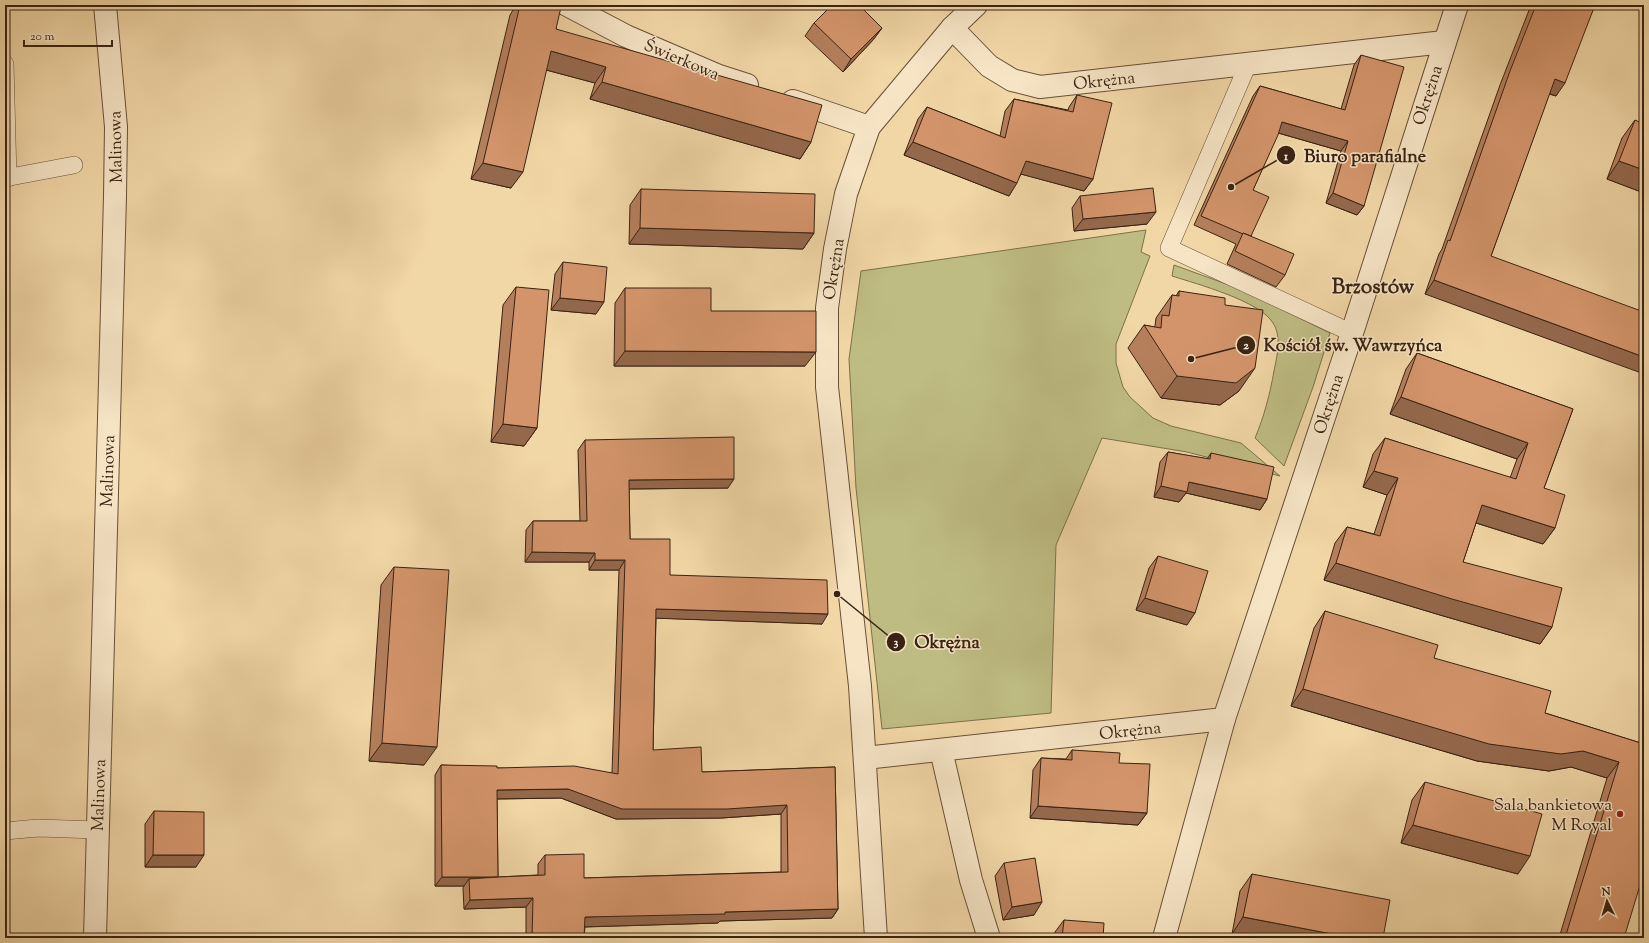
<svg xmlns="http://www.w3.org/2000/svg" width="1649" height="943" font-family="'Sorts Mill Goudy',serif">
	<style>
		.green { fill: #bebc83; stroke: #7c704a }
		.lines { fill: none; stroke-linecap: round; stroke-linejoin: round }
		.lane-casing { stroke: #685037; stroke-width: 18 }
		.street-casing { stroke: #685037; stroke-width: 24 }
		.lane { stroke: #f6e4c5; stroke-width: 17 }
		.street { stroke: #f6e4c5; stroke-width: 22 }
		.wall { fill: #b57f5c; stroke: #3a2312; fill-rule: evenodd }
		.shaded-wall { fill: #94684b; stroke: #3a2312 }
		.building { fill: #d3946b; stroke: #3a2312; fill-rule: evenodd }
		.poi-dot { fill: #8f2418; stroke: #f6e4c5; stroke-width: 1.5 }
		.labels { text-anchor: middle; stroke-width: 3; stroke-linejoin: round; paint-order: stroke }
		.street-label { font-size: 17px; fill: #3a2312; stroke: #f6e4c5 }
		.poi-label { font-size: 17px; fill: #3a2312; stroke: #f6e4c5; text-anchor: end }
		.district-label { font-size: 21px; font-weight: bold; fill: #3a2312; stroke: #f6e4c5 }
		.leader { fill: none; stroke: #3a2312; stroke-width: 1.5 }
		.callout-dot { fill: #3a2312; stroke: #f6e4c5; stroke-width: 1.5 }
		.mark-label { font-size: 12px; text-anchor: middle; font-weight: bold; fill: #fff }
		.callout-label { font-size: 18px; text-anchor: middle; font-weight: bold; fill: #3a2312; stroke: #f6e4c5; stroke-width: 3; stroke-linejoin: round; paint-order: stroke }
	</style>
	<rect width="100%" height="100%" fill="#f1d6a6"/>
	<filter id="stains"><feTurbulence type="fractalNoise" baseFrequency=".005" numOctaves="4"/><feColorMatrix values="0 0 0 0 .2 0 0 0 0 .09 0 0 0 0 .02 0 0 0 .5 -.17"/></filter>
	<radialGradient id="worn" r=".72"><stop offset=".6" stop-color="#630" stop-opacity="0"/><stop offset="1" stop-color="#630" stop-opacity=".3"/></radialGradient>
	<g class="green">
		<path d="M1146,230L1141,252L1150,256L1116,344V363L1123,387L1130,397L1153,418L1171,426L1241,443L1280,476L1187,452L1102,438L1056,545L1051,713L882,729L856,488L849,359L861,271Z"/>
		<path d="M1174,265L1240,289L1330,333L1313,387L1284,466L1255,438C1264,417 1270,394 1274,371C1277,356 1282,337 1273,323C1260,301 1197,284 1172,276Z"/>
	</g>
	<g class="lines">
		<defs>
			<g id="lane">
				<path d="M5,64L8,178"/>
				<path d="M1248,64L1169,248L1352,333"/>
				<path d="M5,178L74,165"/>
				<path d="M5,831L38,828L97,830"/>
			</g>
			<g id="street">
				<path d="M567,5L626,36L719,76L747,85"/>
				<path d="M952,28L989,66L1012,80L1040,87L1444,42"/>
				<path d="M793,101L869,127"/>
				<path d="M941,750L971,880L989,938"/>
				<path d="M865,758L1224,719"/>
				<path d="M95,938L115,196L116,127L105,5"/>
				<path d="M876,938L860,686L827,387V308L835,249L846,194L869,127L952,28L976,5"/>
				<path d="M1164,938L1224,719L1352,333L1457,5"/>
			</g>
		</defs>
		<use href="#lane" class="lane-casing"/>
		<use href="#street" class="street-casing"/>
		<use href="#lane" class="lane"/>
		<use href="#street" class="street"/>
	</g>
	<g class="wall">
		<path d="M516,5H551L556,29L811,142L800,159L590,99L595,83L546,70L511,188L471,179L510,15Z"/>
		<path d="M1531,5H1595L1556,96L1549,94L1491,256L1425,294L1439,254L1442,249L1500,85Z"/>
		<path d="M814,23L882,28L873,40L843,72L805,36Z"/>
		<path d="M1361,55L1364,206L1357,215L1326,203L1341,151L1278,133L1253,190L1251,236L1285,275L1276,287L1227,264L1236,244L1194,225L1253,96L1260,86L1341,109L1354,65Z"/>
		<path d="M1077,95L1093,179L1084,191L1021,174L1009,196L904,155L918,119L927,107L1000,136L1005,111L1014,99L1068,110L1069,107Z"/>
		<path d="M1635,120L1644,193L1607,179L1622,138Z"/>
		<path d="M641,189L814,233L803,249L629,244L630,205Z"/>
		<path d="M1080,196L1147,224L1074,231L1072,208Z"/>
		<path d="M563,262L596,314L551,310L555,274Z"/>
		<path d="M516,287L537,428L524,446L491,442L503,305Z"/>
		<path d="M625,288L711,311L805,366H614L615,303Z"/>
		<path d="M1179,291L1225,305L1239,391L1220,405L1161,398L1128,348L1144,325L1154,327L1155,326L1156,318L1172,295L1176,296Z"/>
		<path d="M1417,353L1573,409L1544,488L1555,528L1543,544L1476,523L1463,562L1552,627L1540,644L1440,615L1324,580L1335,543L1347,527L1374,534L1387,495L1363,487L1373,454L1385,438L1510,478L1517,459L1390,414L1406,369Z"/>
		<path d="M585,440L728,488L629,489L630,539L670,575L822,624L656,618L653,750L702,772L835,767L838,909L832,918L720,921L718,923L585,927L584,938H526V907L464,909L463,888L464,886H435V775L441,765L497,768L612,773L619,570H589V562H525L526,530L533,521H580L578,450ZM561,798L616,819L721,818L781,814V872L584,878L545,855L538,864V875L498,877L497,799Z"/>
		<path d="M1168,452L1207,459L1211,453L1267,499L1260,510L1186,493L1179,502L1154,497L1160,462Z"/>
		<path d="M1158,556L1187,625L1136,610L1149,568Z"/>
		<path d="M394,567L424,765L369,761L381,585Z"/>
		<path d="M1325,611L1434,658L1545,713L1644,744L1624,938H1559L1607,778L1571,767L1549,771L1477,761L1291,706L1314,628Z"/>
		<path d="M1072,750L1119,763L1147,813L1138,825L1030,818L1033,770L1041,758L1066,759Z"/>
		<path d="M1425,782L1518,874L1401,843L1412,800Z"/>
		<path d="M154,811L196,867H145V824Z"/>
		<path d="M1004,863L1034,915L1003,920L995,876Z"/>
		<path d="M1252,874L1383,938H1252L1232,934L1240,891Z"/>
		<path d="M1064,920L1103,938H1055V932Z"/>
	</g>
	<g class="shaded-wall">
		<path d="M882,28L873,40L843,72L851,59Z"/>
		<path d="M551,51L606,67L595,83L539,68Z"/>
		<path d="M1555,79L1565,83L1556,96L1545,92Z"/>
		<path d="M602,82L811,142L800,159L590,99Z"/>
		<path d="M1282,122L1348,141L1341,151L1275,132Z"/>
		<path d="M913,142L1017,183L1009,196L904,155Z"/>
		<path d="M1026,161L1093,179L1084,191L1017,173Z"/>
		<path d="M1619,161L1644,170V193L1607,179Z"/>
		<path d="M483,163L523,172L511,188L471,179Z"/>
		<path d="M1333,193L1364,206L1357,215L1326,203Z"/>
		<path d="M1156,212L1147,224L1074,231L1083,219Z"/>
		<path d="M640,228L814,233L803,249L629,244Z"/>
		<path d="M1434,280L1644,357V374L1425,294Z"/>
		<path d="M560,298L604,302L596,314L551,310Z"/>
		<path d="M625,351L816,352L805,366H614Z"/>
		<path d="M1255,368L1239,391L1220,405L1161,398L1177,376Z"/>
		<path d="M1401,397L1528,443L1517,459L1390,414Z"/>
		<path d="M503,424L537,428L524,446L491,442Z"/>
		<path d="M1374,471L1398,478L1387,495L1363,487Z"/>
		<path d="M734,479L728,488L623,489L629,480Z"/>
		<path d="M1189,482L1267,499L1260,510L1186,493L1179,502L1154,497L1161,486Z"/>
		<path d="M1482,505L1555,528L1543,544L1470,521Z"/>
		<path d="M532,552L595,553L589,562H525Z"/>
		<path d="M595,560H625L619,570H589Z"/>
		<path d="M1336,563L1552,627L1540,644L1440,615L1324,580Z"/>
		<path d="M1145,598L1195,613L1187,625L1136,610Z"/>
		<path d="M656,609L828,614L822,624L650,618Z"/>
		<path d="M1303,689L1583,751L1619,762L1607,778L1571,767L1549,771L1477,761L1291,706Z"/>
		<path d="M382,743L437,747L424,765L369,761Z"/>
		<path d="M568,789L787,805L781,814L721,818L616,819L561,798L490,799L497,790Z"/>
		<path d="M1038,806L1147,813L1138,825L1030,818Z"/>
		<path d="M1413,825L1530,856L1518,874L1401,843Z"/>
		<path d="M153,855H204L196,867H145Z"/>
		<path d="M442,877H498L469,879L464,886H435Z"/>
		<path d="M533,898L526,907L464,909L470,900Z"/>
		<path d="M1042,902L1034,915L1003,920L1012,907Z"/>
		<path d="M838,909L832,918L720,921L718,923L578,927L585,917L725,912Z"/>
		<path d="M1243,917L1353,938H1252L1232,934Z"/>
	</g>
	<g class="building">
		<path d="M520,5H551L561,7L556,29L822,105L811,142L602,82L606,67L551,51L523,172L483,163Z"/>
		<path d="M832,5H859L882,28L851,59L814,23Z"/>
		<path d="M1536,5H1595L1565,83L1555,79L1491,256L1644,312V357L1434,280L1448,240L1450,241L1510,71Z"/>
		<path d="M1361,55L1404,67L1364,206L1333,193L1348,141L1282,122L1278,135L1253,190L1269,197L1251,236L1243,233V234L1201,216L1260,86L1345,110Z"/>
		<path d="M1077,95L1112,103L1093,179L1026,161L1017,183L913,142L927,107L1005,138L1014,99L1073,112Z"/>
		<path d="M1635,120L1644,124V170L1619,161Z"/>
		<path d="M1153,188L1156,212L1083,219L1080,196Z"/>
		<path d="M641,189L815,194L814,233L640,228Z"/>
		<path d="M1243,233L1294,254L1285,275L1235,251Z"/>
		<path d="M563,262L607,267L604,302L560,298Z"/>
		<path d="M516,287L549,290L537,428L503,424Z"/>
		<path d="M625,288H711V311H816V352L625,351Z"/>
		<path d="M1179,291L1225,298V305L1263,310L1255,368L1236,383L1177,376L1144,325L1161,328L1162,315L1169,316L1172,295L1179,296Z"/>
		<path d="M1417,353L1573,409L1544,488L1565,495L1555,528L1482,505L1463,562L1562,588L1552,627L1452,599L1336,563L1347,527L1380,536L1398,478L1374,471L1385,438L1516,479L1528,443L1401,397Z"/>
		<path d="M734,437V479L629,480L630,539H670V575L827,580L828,614L656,609L653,750L701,747L702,772L835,767L838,909L725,912V914L585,917L584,938H532L533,898L470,900L469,879L498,877H442L441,765L497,766V768L574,766L618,774L625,560H595V553L532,552L533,521H587L585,440ZM568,789L622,809H727L787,805L788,872L584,878V854L545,855V875L498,877L497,790Z"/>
		<path d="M1168,452L1210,459L1211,453L1274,467L1267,499L1189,482L1187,492L1161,486Z"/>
		<path d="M1158,556L1208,571L1195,613L1145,598Z"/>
		<path d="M394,567L449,570L437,747L382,743Z"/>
		<path d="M1325,611L1438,645L1434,658L1551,691L1545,713L1644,744V872L1624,938H1565L1619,762L1583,751L1561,754L1489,744L1303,689Z"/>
		<path d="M1072,750L1120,753L1119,763L1150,764L1147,813L1038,806L1041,758L1072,760Z"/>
		<path d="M1425,782L1542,814L1530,856L1413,825Z"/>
		<path d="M154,811L204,812V855H153Z"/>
		<path d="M1035,858L1042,902L1012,907L1004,863Z"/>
		<path d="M1252,874L1390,900L1383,938H1353L1243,917Z"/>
		<path d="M1064,920L1104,923L1103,938H1062Z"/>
	</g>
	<circle class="poi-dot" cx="1620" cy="814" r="4"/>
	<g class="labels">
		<g class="street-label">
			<text transform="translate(682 59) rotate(23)" y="6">Świerkowa</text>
			<text transform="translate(1104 80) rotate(-6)" y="6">Okrężna</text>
			<text transform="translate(1427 95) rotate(-72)" y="6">Okrężna</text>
			<text transform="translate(115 147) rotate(-91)" y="6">Malinowa</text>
			<text transform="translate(833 269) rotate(-81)" y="6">Okrężna</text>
			<text transform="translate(1328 404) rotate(-72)" y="6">Okrężna</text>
			<text transform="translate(107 471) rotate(-88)" y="6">Malinowa</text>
			<text transform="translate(1130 730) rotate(-6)" y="6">Okrężna</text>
			<text transform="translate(98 795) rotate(-88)" y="6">Malinowa</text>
		</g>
		<g class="poi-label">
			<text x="1612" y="810">Sala bankietowa<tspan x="1612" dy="20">M Royal</tspan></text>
		</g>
		<g class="district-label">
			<text x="1373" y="293">Brzostów</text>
		</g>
	</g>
	<path class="leader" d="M1231 187L1286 155M1191 359L1246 345M837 594L896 642"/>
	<g class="callout-dot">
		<circle cx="1231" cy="187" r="4"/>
		<circle cx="1191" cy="359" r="4"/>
		<circle cx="837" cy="594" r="4"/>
		<circle cx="1286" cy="155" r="10"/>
		<circle cx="1246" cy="345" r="10"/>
		<circle cx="896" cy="642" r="10"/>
	</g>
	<g class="mark-label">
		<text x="1286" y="160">1</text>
		<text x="1246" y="349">2</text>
		<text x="896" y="646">3</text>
	</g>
	<g class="callout-label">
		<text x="1365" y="162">Biuro parafialne</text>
		<text x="1353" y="351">Kościół św. Wawrzyńca</text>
		<text x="947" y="648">Okrężna</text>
	</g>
	<rect width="1649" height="943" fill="none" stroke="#f1d6a6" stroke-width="20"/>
	<rect x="6" y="6" width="1637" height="931" fill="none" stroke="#3a2312" stroke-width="2"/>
	<rect x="10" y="10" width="1629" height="923" fill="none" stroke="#3a2312"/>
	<g transform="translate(1607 901) rotate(355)" stroke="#f6e4c5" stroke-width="3" paint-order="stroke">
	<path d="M0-3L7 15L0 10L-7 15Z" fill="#3a2312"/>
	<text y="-6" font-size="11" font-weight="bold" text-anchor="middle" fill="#3a2312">N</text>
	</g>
	<path d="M24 40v6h88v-6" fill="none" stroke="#3a2312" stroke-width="2"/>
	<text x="30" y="40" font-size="12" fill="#3a2312" stroke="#f6e4c5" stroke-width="3" paint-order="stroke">20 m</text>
	<rect width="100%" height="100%" filter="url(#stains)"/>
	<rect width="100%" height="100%" fill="url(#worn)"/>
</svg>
